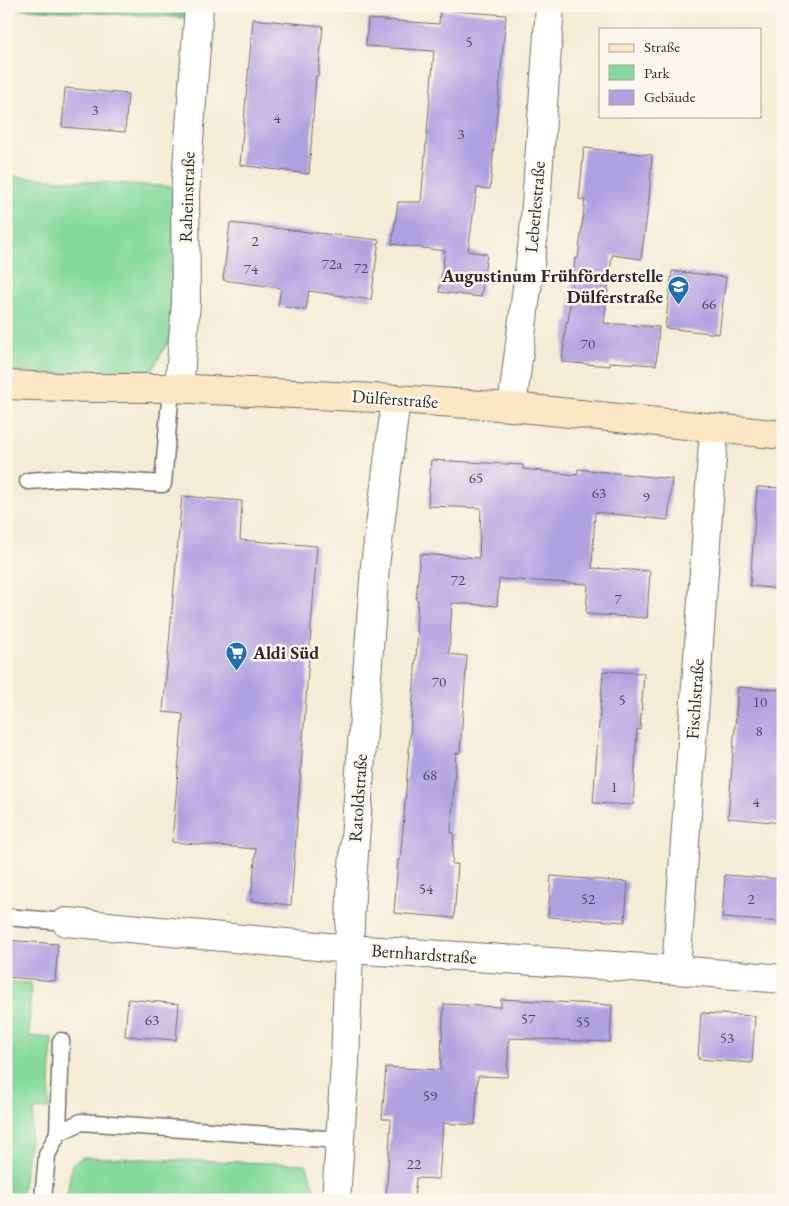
<svg xmlns="http://www.w3.org/2000/svg" width="789" height="1206" font-family="'EB Garamond',serif">
	<style>
		.green { fill: #85d99c; stroke: #588264 }
		.forest { fill: #6cb984; stroke: #4c7258 }
		.building { fill: #aea1e0 }
		.lines { fill: none; stroke-linecap: round; stroke-linejoin: round }
		.lane-casing { stroke: #716f67; stroke-width: 19 }
		.street-casing { stroke: #716f67; stroke-width: 30 }
		.secondary-casing { stroke: #716f67; stroke-width: 30 }
		.lane { stroke: #fff; stroke-width: 16 }
		.street { stroke: #fff; stroke-width: 28 }
		.secondary { stroke: #fce6c4; stroke-width: 28 }
		.labels { text-anchor: middle; stroke-width: 5; stroke-linejoin: round; paint-order: stroke }
		.number-label { font-size: 15px; fill: #4c4858 }
		.street-label { font-size: 18px; fill: #2b2b2b; stroke: #fbf7ec }
		.poi-label { font-size: 18px; font-weight: bold; fill: #2b2b2b; stroke: #fbf7ec; text-anchor: end }
	</style>
	<rect width="100%" height="100%" fill="#fbf7ec"/>
	<filter id="ink" filterUnits="userSpaceOnUse"><feTurbulence type="fractalNoise" baseFrequency=".02" numOctaves="2"/><feDisplacementMap in="SourceGraphic" scale="10" xChannelSelector="R" yChannelSelector="G"/><feConvolveMatrix kernelMatrix="1 2 1 2 8 2 1 2 1" color-interpolation-filters="sRGB"/></filter>
	<filter id="wash" filterUnits="userSpaceOnUse"><feTurbulence type="fractalNoise" baseFrequency=".0096" numOctaves="4" result="noise"/><feDisplacementMap in="SourceGraphic" scale="20" xChannelSelector="R" yChannelSelector="G"/><feGaussianBlur stdDeviation="1.12" result="paint"/><feColorMatrix in="noise" values="0 0 0 0 0 0 0 0 0 0 0 0 0 0 0 0 0 1.4 0 .05"/><feComposite in="paint" operator="in"/></filter>
	<g filter="url(#wash)">
		<rect width="100%" height="100%" fill="#f4ecd6"/>
		<g class="green">
			<path d="M6,176L174,187L171,337L152,370L66,375L6,372Z"/>
			<path d="M6,982L31,983L29,1036L52,1038L49,1109L34,1110L21,1200H6Z"/>
			<path d="M83,1157L306,1164L315,1189L314,1200H66L72,1164Z"/>
		</g>
		<path class="forest" d="M6,6H186V18L6,8Z"/>
		<g id="blocks">
			<g class="building">
				<path d="M440,10L506,15L490,189L477,188L468,251L487,254L481,297L439,292L445,251L392,244L398,202H421L434,51L366,46L368,19L439,24Z"/>
				<path d="M253,19L323,26L318,76H316L309,174L240,165Z"/>
				<path d="M65,88L128,94L125,132L62,127Z"/>
				<path d="M584,148L652,155L649,200L641,259L612,255L604,323L659,327L656,365L610,362V366L562,362L566,322H568L575,258L578,259L585,200L579,199Z"/>
				<path d="M230,223L379,240L371,300L309,291L306,310L278,306L281,288L223,280Z"/>
				<path d="M672,271L726,277L719,334L665,328Z"/>
				<path d="M431,460L523,465V469L577,475L578,469L672,479L668,520L595,512L592,568L650,571L647,618L586,614L588,584L499,579L497,606L452,603L449,654L467,656L460,753H456L451,833H454L452,864H458L454,918L394,913L398,860H400L403,829L418,631H416L418,600H416L420,554L479,558L481,508L428,506Z"/>
				<path d="M757,487L783,488V589L750,586Z"/>
				<path d="M182,496L242,501L240,540L317,546L291,905L251,901L256,849L172,842L183,714L163,712Z"/>
				<path d="M603,671L644,673L640,730L637,729L633,805L593,803Z"/>
				<path d="M738,687L783,690V823L728,818Z"/>
				<path d="M725,875L781,879L780,888H783V922L722,918Z"/>
				<path d="M551,876L628,882L625,922L548,917Z"/>
				<path d="M6,940L58,944L55,981L6,977Z"/>
				<path d="M128,999L179,1004L176,1040L125,1036Z"/>
				<path d="M501,999L612,1005L610,1042L509,1038L507,1077L478,1076L475,1125L443,1123L439,1179L416,1178L414,1200H386L391,1119H382L386,1067L440,1070L444,1004L501,1007Z"/>
				<path d="M701,1013L755,1016L752,1063L698,1059Z"/>
			</g>
		</g>
	</g>
	<g filter="url(#ink)">
		<use href="#blocks" fill-opacity="0" stroke="#716f67" stroke-width="1"/>
		<g class="lines">
			<defs>
				<g id="lane">
					<path d="M28,481L70,478L163,484L171,388"/>
					<path d="M6,917L66,922"/>
					<path d="M58,1133L81,1122L340,1140"/>
					<path d="M43,1200L47,1155L58,1133L61,1041"/>
				</g>
				<g id="street">
					<path d="M179,388L186,303L185,195L199,6"/>
					<path d="M512,407L534,232L550,6"/>
					<path d="M66,922L348,949L676,970L783,979"/>
					<path d="M676,970L714,429"/>
					<path d="M336,1200L345,1063L351,895L375,566L396,399"/>
				</g>
				<path id="secondary" d="M6,385L92,388H171L396,399L512,407L783,435"/>
			</defs>
			<use href="#lane" class="lane-casing"/>
			<use href="#street" class="street-casing"/>
			<use href="#secondary" class="secondary-casing"/>
			<use href="#lane" class="lane"/>
			<use href="#street" class="street"/>
			<use href="#secondary" class="secondary"/>
		</g>
	</g>
	<defs>
		<symbol id="school-pin" viewBox="-11 -11 22 30"><path d="M0 17L-7.5 6A9.5 9.5 0 1 1 7.5 6Z" fill="#1f6fb2" stroke="#fbf7ec"/><path d="M0-5L7-2L0 1L-7-2ZM-4 1L0 2.5L4 1V4Q0 6-4 4Z" fill="#fff"/></symbol>
		<symbol id="supermarket-pin" viewBox="-11 -11 22 30"><path d="M0 17L-7.5 6A9.5 9.5 0 1 1 7.5 6Z" fill="#1f6fb2" stroke="#fbf7ec"/><path d="M-6-5.5h2.5l.6 2H6L4.5 2H-2.5L-4.4-4H-6ZM-1.5 3.2a1.3 1.3 0 1 0 .1 0ZM3 3.2a1.3 1.3 0 1 0 .1 0Z" fill="#fff"/></symbol>
	</defs>
	<g fill-rule="evenodd">
		<use href="#school-pin" x="666" y="274" width="25" height="34"/>
		<use href="#supermarket-pin" x="224" y="640" width="25" height="34"/>
	</g>
	<g class="labels">
		<g class="number-label">
			<text x="469" y="47">5</text>
			<text x="95" y="115">3</text>
			<text x="277" y="123">4</text>
			<text x="461" y="139">3</text>
			<text x="255" y="246">2</text>
			<text x="332" y="269">72a</text>
			<text x="361" y="273">72</text>
			<text x="251" y="274">74</text>
			<text x="709" y="309">66</text>
			<text x="588" y="349">70</text>
			<text x="476" y="483">65</text>
			<text x="599" y="498">63</text>
			<text x="646" y="502">9</text>
			<text x="458" y="585">72</text>
			<text x="618" y="604">7</text>
			<text x="439" y="687">70</text>
			<text x="622" y="705">5</text>
			<text x="760" y="707">10</text>
			<text x="759" y="736">8</text>
			<text x="430" y="780">68</text>
			<text x="614" y="792">1</text>
			<text x="756" y="807">4</text>
			<text x="426" y="894">54</text>
			<text x="588" y="904">52</text>
			<text x="751" y="904">2</text>
			<text x="528" y="1024">57</text>
			<text x="152" y="1025">63</text>
			<text x="583" y="1027">55</text>
			<text x="727" y="1043">53</text>
			<text x="430" y="1101">59</text>
			<text x="414" y="1169">22</text>
		</g>
		<g class="street-label">
			<text transform="translate(187 197) rotate(-88)" y="6">Raheinstraße</text>
			<text transform="translate(535 207) rotate(-85)" y="6">Leberlestraße</text>
			<text transform="translate(395 399) rotate(4)" y="6">Dülferstraße</text>
			<text transform="translate(695 699) rotate(-86)" y="6">Fischlstraße</text>
			<text transform="translate(358 798) rotate(-86)" y="6">Ratoldstraße</text>
			<text transform="translate(424 954) rotate(4)" y="6">Bernhardstraße</text>
		</g>
		<g class="poi-label">
			<text x="663" y="282">Augustinum Frühförderstelle<tspan x="663" dy="21">Dülferstraße</tspan></text>
			<text x="253" y="659" text-anchor="start">Aldi Süd</text>
		</g>
	</g>
	<rect width="789" height="1206" fill="none" stroke="#fbf7ec" stroke-width="25"/>
	<rect x="599" y="28" width="162" height="90" fill="#fbf7ec" stroke="#a8a59f"/>
	<rect x="609" y="44" width="25" height="8" fill="#fce6c4" stroke="#a8a59f"/>
	<text x="644" y="52" font-size="15" fill="#2b2b2b">Straße</text>
	<rect x="609" y="65" width="25" height="15" fill="#85d99c" stroke="#a8a59f"/>
	<text x="644" y="78" font-size="15" fill="#2b2b2b">Park</text>
	<rect x="609" y="90" width="25" height="15" fill="#aea1e0" stroke="#a8a59f"/>
	<text x="644" y="102" font-size="15" fill="#2b2b2b">Gebäude</text>
</svg>
